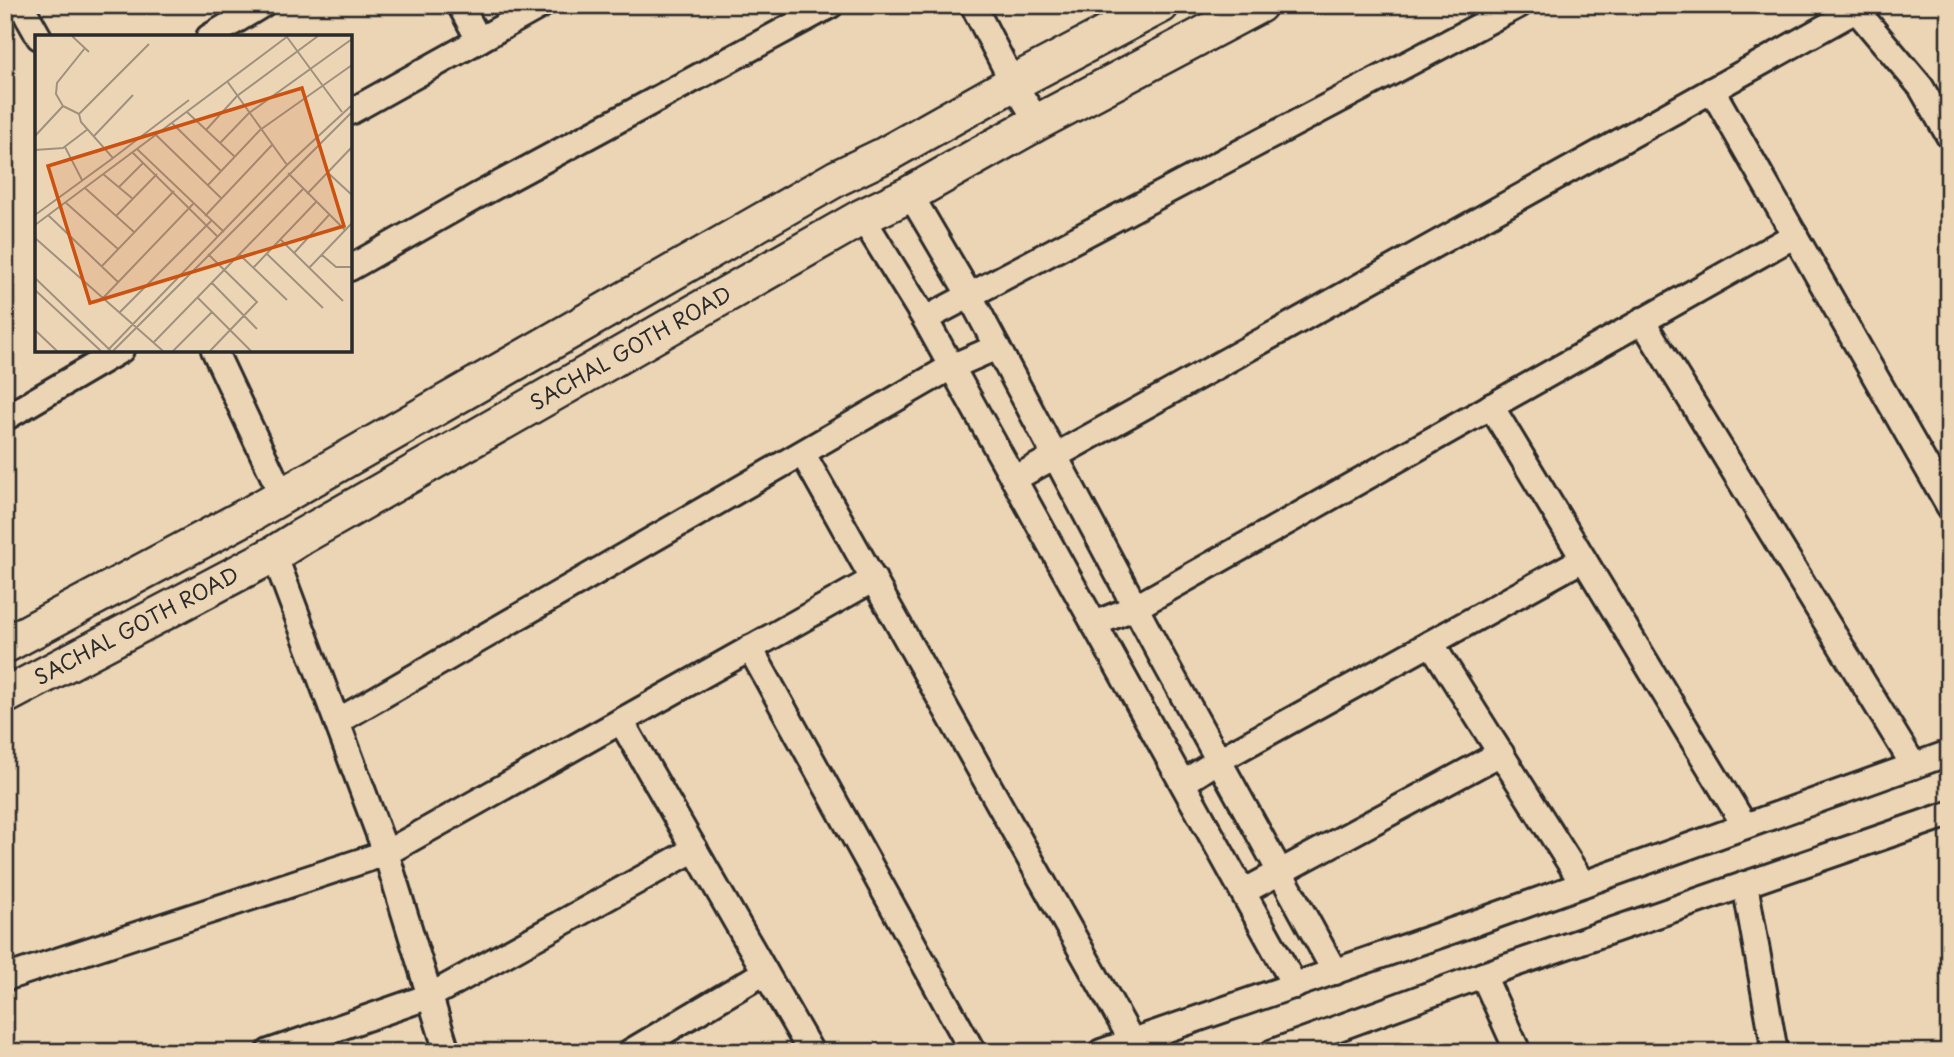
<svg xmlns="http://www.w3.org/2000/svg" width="1954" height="1057" font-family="'Playpen Sans',sans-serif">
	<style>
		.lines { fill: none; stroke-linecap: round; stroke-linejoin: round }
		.street-casing { stroke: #2b2b2b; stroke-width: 30 }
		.secondary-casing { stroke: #2b2b2b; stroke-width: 40 }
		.street { stroke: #ecd5b5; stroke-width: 24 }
		.secondary { stroke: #ecd5b5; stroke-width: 35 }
		.labels { text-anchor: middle; stroke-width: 5; stroke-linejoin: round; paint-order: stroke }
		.street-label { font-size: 21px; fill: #2b2b2b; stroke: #ecd5b5 }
		.inset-road { fill: none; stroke: #9f917e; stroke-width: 2 }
		.view { fill: #cc5211; fill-opacity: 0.15; stroke: #cc5211; stroke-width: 3.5 }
		.inset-edge { fill: none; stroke: #2b2b2b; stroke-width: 3.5 }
	</style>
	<rect width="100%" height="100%" fill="#ecd5b5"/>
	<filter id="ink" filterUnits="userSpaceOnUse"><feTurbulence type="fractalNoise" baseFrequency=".0143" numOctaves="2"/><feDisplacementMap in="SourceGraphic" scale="14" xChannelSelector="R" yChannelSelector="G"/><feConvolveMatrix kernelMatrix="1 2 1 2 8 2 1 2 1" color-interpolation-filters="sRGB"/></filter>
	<g filter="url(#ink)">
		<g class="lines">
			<defs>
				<g id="street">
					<path d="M21,5L39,37"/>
					<path d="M460,5L479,40"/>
					<path d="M973,5L1013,83L1038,122"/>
					<path d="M1852,5L1921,87L1949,136"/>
					<path d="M209,37L262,5"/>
					<path d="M1712,90L1949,506"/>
					<path d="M350,112L542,5"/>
					<path d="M910,194L970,296L1164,661L1335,972"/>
					<path d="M862,217L925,319L1295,986"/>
					<path d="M350,268L477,196L831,5"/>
					<path d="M925,319L1519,5"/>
					<path d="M1642,320L1914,766"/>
					<path d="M214,350L282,495"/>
					<path d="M1491,406L1745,826"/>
					<path d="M5,418L121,350"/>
					<path d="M803,454L1132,1041"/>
					<path d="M1014,479L1856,10"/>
					<path d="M274,554L386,853L447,1052"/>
					<path d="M1094,624L1136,607L1795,235"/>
					<path d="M1431,643L1583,884"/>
					<path d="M750,648L973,1052"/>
					<path d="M338,721L951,367L997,347"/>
					<path d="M621,721L811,1052"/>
					<path d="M1183,783L1219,760L1583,559"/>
					<path d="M1745,884L1775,1052"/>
					<path d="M1243,892L1501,753"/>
					<path d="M5,978L386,853L874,579"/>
					<path d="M269,1052L430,996L695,849"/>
					<path d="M630,1052L765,972"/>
					<path d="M1101,1052L1472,924L1949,753"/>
					<path d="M1273,1052L1483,975"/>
					<path d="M1518,1052L1483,975L1949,814"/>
				</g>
				<g id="secondary">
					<path d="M5,645L249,515L837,178L885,155L1013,83L1161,5"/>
					<path id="s1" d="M5,696L274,554L301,537L862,217L910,194L1038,122L1259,5"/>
				</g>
			</defs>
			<use href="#street" class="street-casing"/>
			<use href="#secondary" class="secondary-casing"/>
			<use href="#street" class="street"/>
			<use href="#secondary" class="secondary"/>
		</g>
	</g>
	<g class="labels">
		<g class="street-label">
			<text dy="7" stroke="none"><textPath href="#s1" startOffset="716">SACHAL GOTH ROAD</textPath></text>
			<text dy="7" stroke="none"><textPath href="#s1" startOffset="149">SACHAL GOTH ROAD</textPath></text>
		</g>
	</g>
	<g transform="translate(35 35)">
		<rect width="317" height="317" fill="#ecd5b5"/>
		<path class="inset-road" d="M37,1L54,17M252,2L307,77M192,46L252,130M28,71L44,79L114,9M152,77L200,122M137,88L186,136M171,95L202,61L283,1M121,100L187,164M0,101L28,71L21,59L22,48L50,13M59,101L98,60M185,108L214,78L317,4M30,112L47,145M102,114L189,197M0,115L28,113L53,94M97,117L183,202M78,123L154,65M292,137L317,160M253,138L310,195M68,139L98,164M173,150L225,95L317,30M84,152L108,128M50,153L99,197M272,159L317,112M30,167L83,214M0,180L78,123L46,87L44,79M13,180L83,247M81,181L122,139M170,181L237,110M0,190L253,1M0,203L128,316M245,204L308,266M259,218L294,180M173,219L222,267L175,316M232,219L288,273M205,220L252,265M287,220L301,232H317M67,231L139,156M218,233L281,167M274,233L317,188M0,243L76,316M177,248L222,294M0,255L66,316M68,263L158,169M163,263L216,316M85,277L176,186M0,295L22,316M119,307L268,154M73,315L252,130L317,70M78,316L317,77M138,316L177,277"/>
		<path class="view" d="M267,53L309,191L55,268L13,131Z"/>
		<rect width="317" height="317" class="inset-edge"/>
	</g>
	<rect width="1954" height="1057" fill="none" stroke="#ecd5b5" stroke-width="28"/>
	<rect x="14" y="14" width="1926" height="1029" fill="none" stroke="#2b2b2b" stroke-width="2.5" filter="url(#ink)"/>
</svg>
